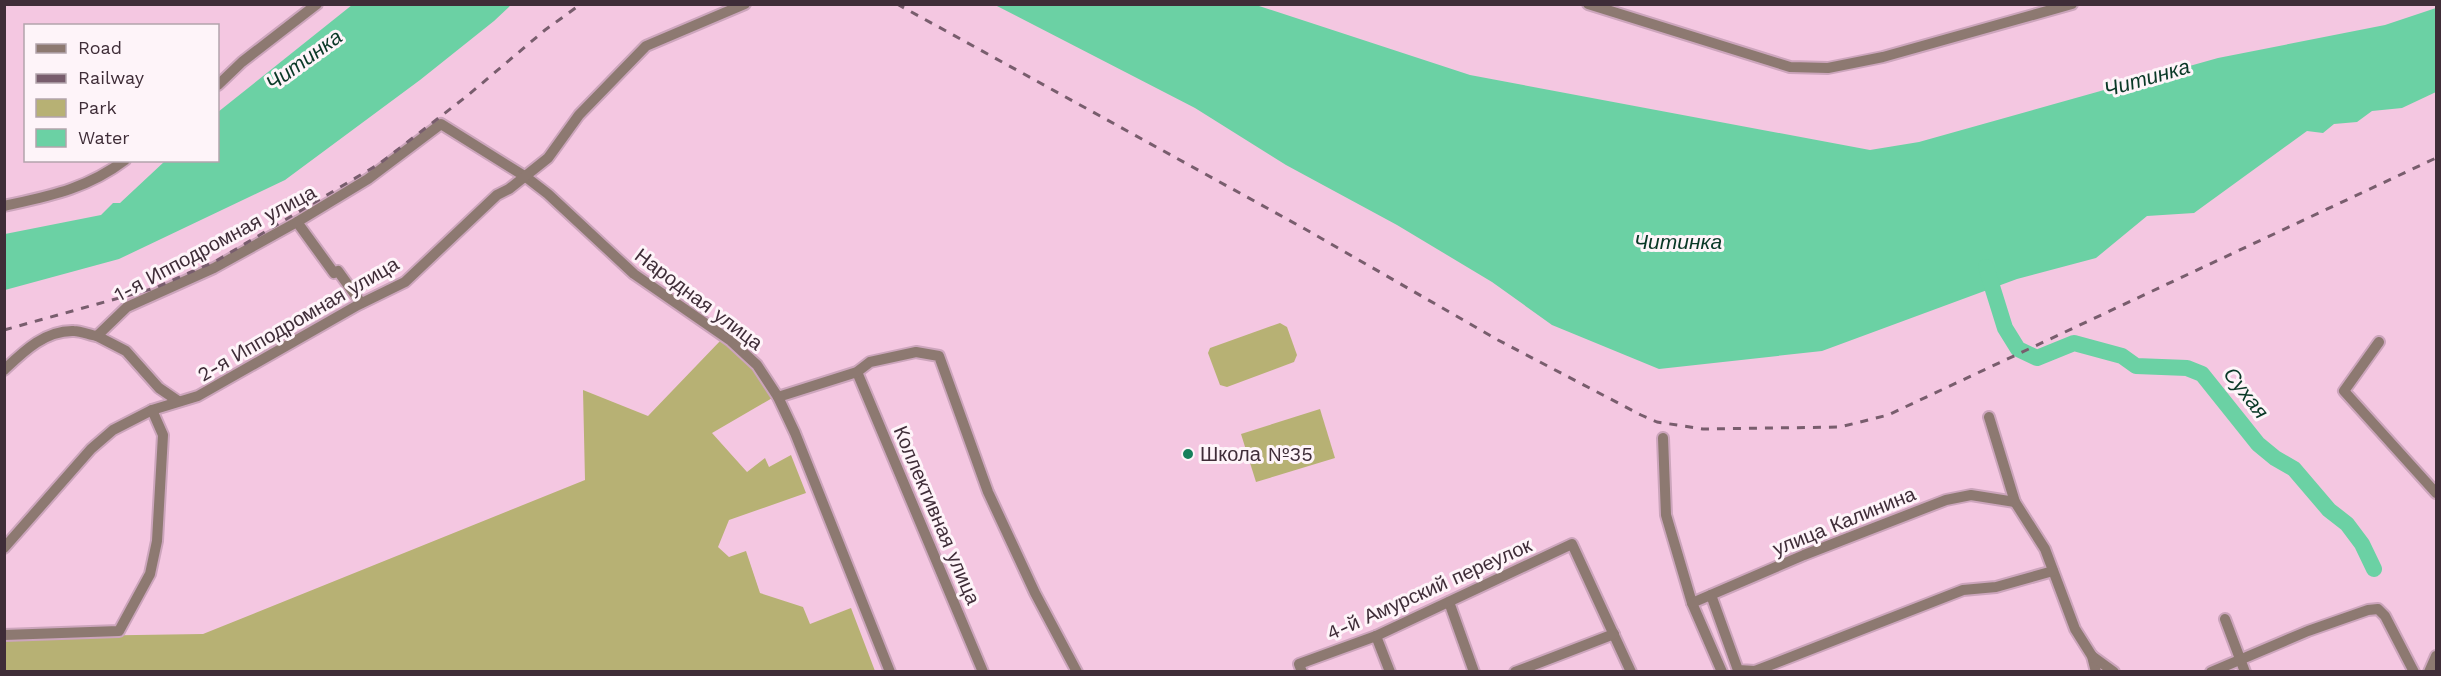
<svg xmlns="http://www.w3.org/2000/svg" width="2441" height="676" font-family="'Work Sans',sans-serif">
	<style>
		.green { fill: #b7b174 }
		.water { fill: #6bd1a4 }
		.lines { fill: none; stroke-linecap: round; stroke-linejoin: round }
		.river { stroke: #6bd1a4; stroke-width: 16 }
		.minor-casing { stroke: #cca5bc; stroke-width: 14 }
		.minor { stroke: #8d7971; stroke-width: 10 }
		.rail { stroke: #785d6d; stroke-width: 3; stroke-dasharray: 8 8; stroke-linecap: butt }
		.poi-dot { fill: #16805b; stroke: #fef4f9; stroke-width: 2 }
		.labels { text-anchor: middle; stroke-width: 6; stroke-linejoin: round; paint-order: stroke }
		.street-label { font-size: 20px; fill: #3f2d38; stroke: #fef4f9 }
		.poi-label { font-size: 20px; fill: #3f2d38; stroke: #fef4f9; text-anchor: start }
		.water-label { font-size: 21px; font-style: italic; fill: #093826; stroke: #fef4f9 }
	</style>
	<rect width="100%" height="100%" fill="#f4c7e1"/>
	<g class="green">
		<path d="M1280,323L1287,327L1297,355L1294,362L1227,387L1220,385L1208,353L1210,348Z"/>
		<path d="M721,340L757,369L774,397L712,433L747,472L765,458L769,467L791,455L806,493L729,520L718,547L729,557L746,551L760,593L803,607L810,624L851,608L875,671L5,672L4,637L203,634L585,480L583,390L648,416Z"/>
		<path d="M1320,409L1335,458L1256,482L1241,434Z"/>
	</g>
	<g class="water">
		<path d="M352,5H511L494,21L420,80L285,180L119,259L5,290V234L101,215L113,203H120L165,161L218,160V112Z"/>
		<path d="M995,5H1256L1470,75L1870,150L1919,142L2218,58L2385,25L2436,8V92L2402,108L2372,111L2357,122L2334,124L2323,133L2307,131L2194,213L2147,216L2096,258L2017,279L1822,351L1659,369L1552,325L1492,282L1397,225L1286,165L1195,108Z"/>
	</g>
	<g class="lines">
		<path class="river" d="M1986,267L2005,328L2018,349L2037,358L2074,343L2122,356L2136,366L2187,368L2202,374L2258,444L2275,458L2294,469L2329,510L2347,524L2362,544L2374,569"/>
		<defs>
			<g id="minor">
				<path d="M1588,4L1790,67L1828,68L1883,57L2072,4"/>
				<path d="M218,85L242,62L317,4"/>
				<path d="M4,206C49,196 87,189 125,160"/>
				<path d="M297,222L334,273L338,271L361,303"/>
				<path d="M97,336L126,351L159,388L178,401"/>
				<path d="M2379,342L2344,391L2436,493"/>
				<path d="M4,370C23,352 45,330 74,331C81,331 90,335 97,336L127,307L214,268L297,222L368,179L441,124L526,177L548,194L634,274L731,341L757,365L778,397L795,433L890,672"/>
				<path d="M857,372L983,672"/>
				<path d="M778,397L857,372L870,362L916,352L939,356L988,492L1035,593L1077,672"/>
				<path d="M1989,417L2015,502L2045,549L2075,629L2092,656L2096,672"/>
				<path d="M1663,438L1666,515L1692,603L1722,672"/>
				<path d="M4,548L91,449L113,430L152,410L198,396L358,305L405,282L497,195L509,189L548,158L579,115L646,46L745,4"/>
				<path d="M1711,595L1738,670L1755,671L1963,590L1996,587L2053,571"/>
				<path d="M1449,602L1474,672"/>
				<path d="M1692,603L1804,555L1946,500L1971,495L2015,502"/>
				<path d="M2225,619L2245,672"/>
				<path d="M4,635L119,631L150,574L157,541L163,435L152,410"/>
				<path d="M1376,636L1390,672"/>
				<path d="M2092,656L2114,672"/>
				<path d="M1302,672L1299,664L1376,636L1572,544L1631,672"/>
				<path d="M1515,672L1614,634"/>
				<path d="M2211,672L2308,631L2368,610L2378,609L2385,616L2414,672"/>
				<path d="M2429,672L2436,656"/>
			</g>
		</defs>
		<use href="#minor" class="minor-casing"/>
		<use href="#minor" class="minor"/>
		<g class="rail">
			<path d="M897,4L1305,229L1498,340L1641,415L1657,422L1703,429L1840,427L1888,415L2436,158"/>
			<path d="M4,330L155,288L216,261L379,164L467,96L545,30L581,4"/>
		</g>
	</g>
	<circle class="poi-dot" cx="1188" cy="454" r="6"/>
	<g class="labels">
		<g class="street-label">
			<text transform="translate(215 243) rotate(-28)" y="7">1-я Ипподромная улица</text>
			<text transform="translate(699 299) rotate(37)" y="7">Народная улица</text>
			<text transform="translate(298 319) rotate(-30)" y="7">2-я Ипподромная улица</text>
			<text transform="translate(937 515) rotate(67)" y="7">Коллективная улица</text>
			<text transform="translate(1844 521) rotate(-22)" y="7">улица Калинина</text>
			<text transform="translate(1429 589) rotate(-24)" y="7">4-й Амурский переулок</text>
		</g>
		<g class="poi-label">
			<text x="1200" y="461">Школа №35</text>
		</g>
		<g class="water-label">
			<text transform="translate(304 60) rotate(-36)" y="7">Читинка</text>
			<text transform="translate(2147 78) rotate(-16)" y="7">Читинка</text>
			<text x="1678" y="249">Читинка</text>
			<text transform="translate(2246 393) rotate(52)" y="7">Сухая</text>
		</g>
	</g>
	<rect width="2441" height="676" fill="none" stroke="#3f2d38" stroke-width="12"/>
	<rect x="24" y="24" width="195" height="138" fill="#fef4f9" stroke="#b2a4ac" stroke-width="1.5"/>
	<rect x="36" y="44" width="30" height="9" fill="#8d7971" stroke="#b2a4ac" stroke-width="1.5"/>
	<text x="78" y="54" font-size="18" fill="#3f2d38">Road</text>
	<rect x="36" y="74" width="30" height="9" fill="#785d6d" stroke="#b2a4ac" stroke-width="1.5"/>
	<text x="78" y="84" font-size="18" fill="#3f2d38">Railway</text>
	<rect x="36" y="99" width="30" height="18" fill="#b7b174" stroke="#b2a4ac" stroke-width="1.5"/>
	<text x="78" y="114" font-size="18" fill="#3f2d38">Park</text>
	<rect x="36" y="129" width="30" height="18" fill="#6bd1a4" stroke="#b2a4ac" stroke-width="1.5"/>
	<text x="78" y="144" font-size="18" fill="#3f2d38">Water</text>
</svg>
